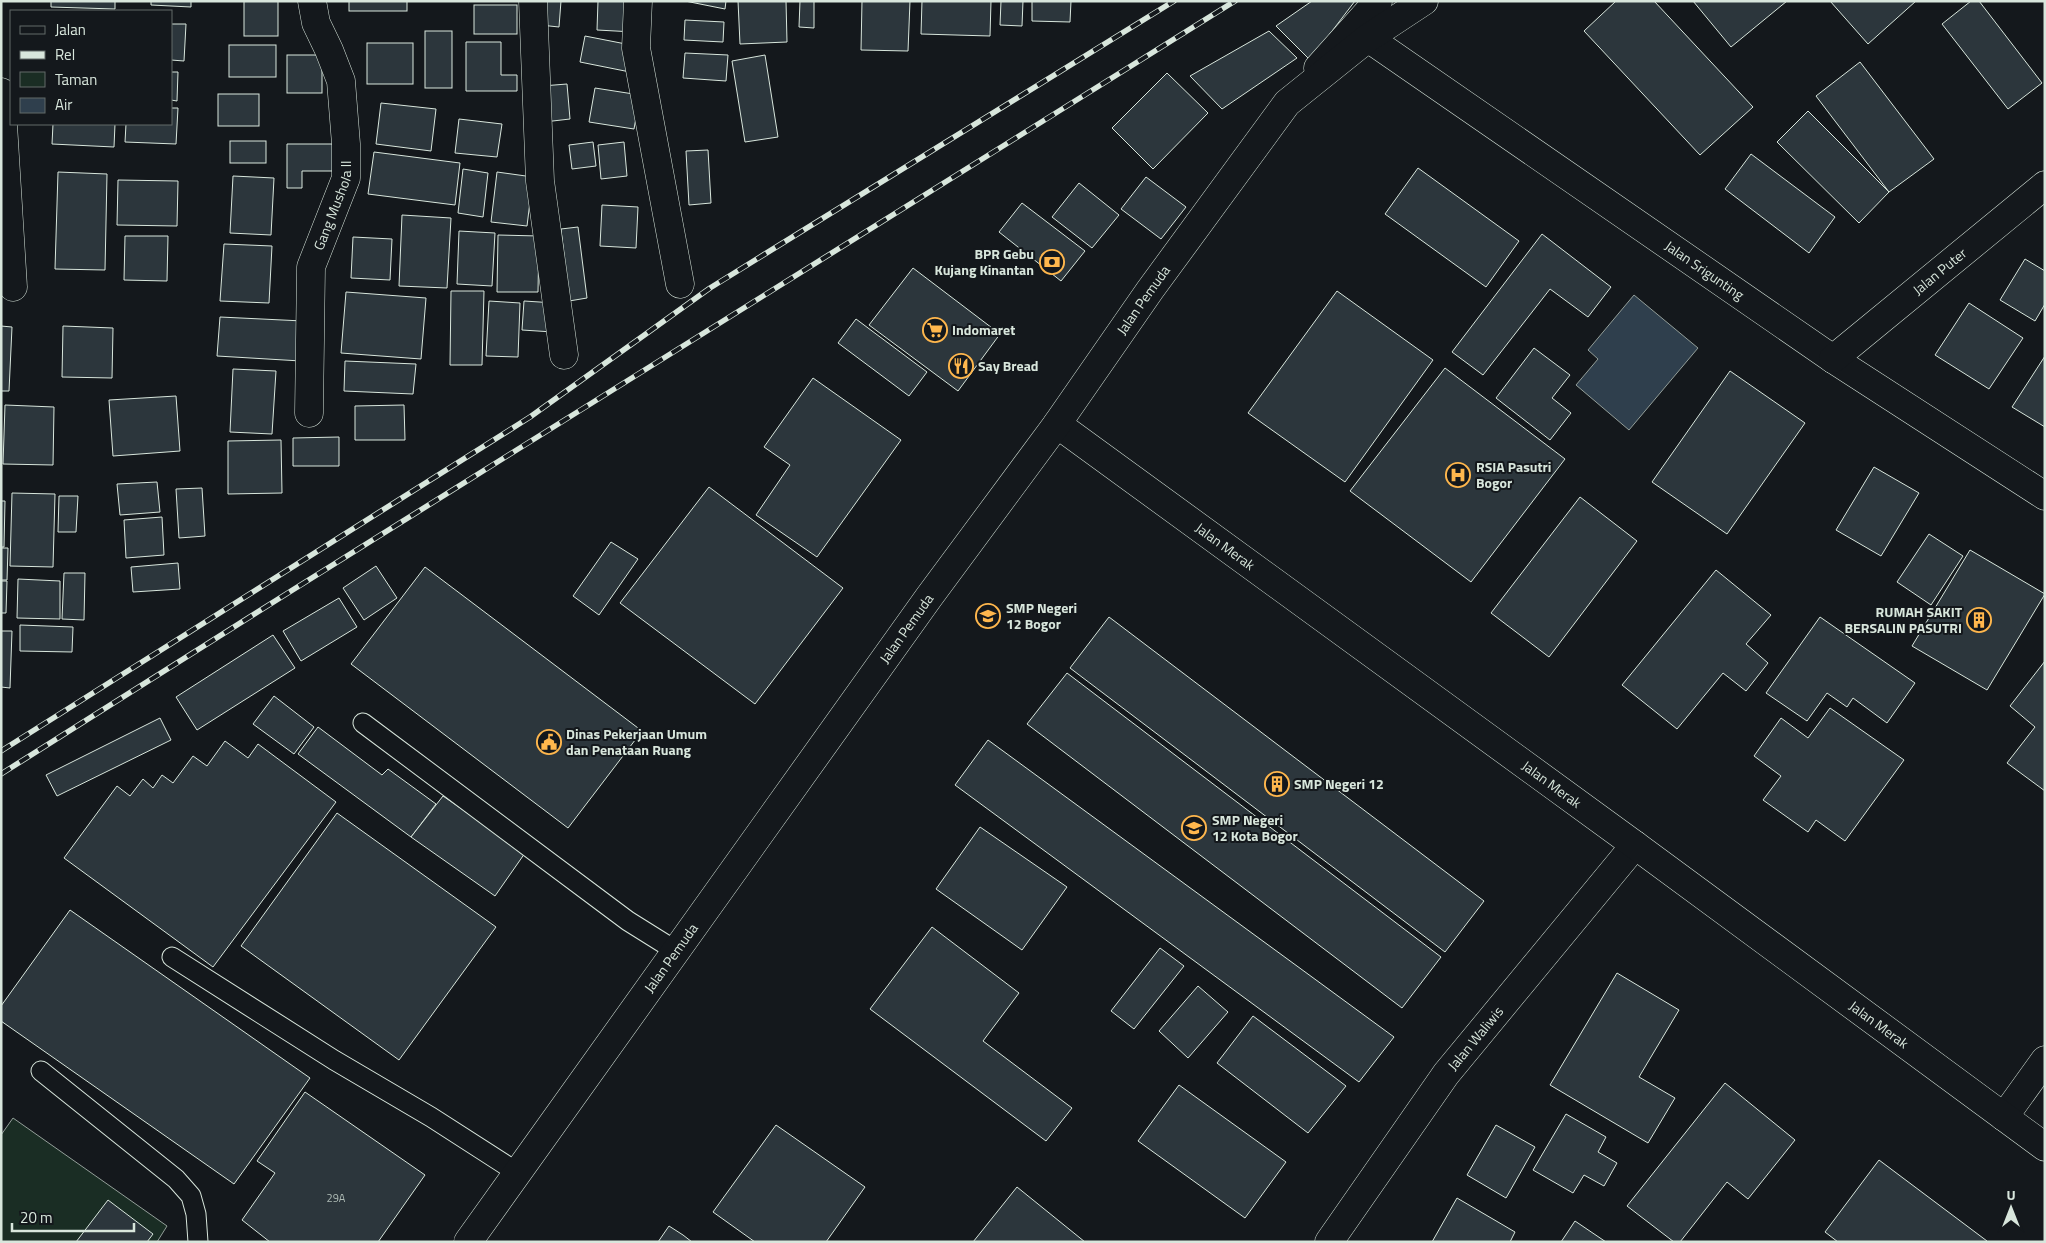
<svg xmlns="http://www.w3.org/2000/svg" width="2046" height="1243" font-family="'Titillium Web',sans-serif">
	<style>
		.green { fill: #1a2d24; stroke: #939e99 }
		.water { fill: #2f3f4d; stroke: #939e99 }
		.building { fill: #2c363c; stroke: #d8e6dc }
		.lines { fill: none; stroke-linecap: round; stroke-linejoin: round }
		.lane-casing { stroke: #d8e6dc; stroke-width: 21 }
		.street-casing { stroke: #d8e6dc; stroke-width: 29 }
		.secondary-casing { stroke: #d8e6dc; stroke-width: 29 }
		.primary-casing { stroke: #d8e6dc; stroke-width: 29 }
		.lane { stroke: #14181c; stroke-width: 19 }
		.street { stroke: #14181c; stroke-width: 28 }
		.secondary { stroke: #14181c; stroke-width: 28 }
		.primary { stroke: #14181c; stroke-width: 28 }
		.rail-casing { stroke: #d8e6dc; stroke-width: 5.5 }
		.rail { stroke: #14181c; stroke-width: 4; stroke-dasharray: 11; stroke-linecap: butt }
		.labels { text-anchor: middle; stroke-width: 4; stroke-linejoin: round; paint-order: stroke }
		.number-label { font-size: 11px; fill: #adbab4 }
		.street-label { font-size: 14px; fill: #d8e6dc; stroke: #14181c }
		.poi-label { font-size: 14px; font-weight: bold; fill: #d8e6dc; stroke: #14181c; text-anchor: start }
	</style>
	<rect width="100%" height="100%" fill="#14181c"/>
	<path class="green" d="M13,1118L167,1226L157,1242H1V1135Z"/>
	<path class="water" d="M1634,295L1698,348L1629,430L1576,385L1598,359L1588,350Z"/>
	<g class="building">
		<path d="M51,1H115V9L51,7Z"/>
		<path d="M151,1H191V7L151,5Z"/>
		<rect x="244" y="1" width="34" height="35"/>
		<rect x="349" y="1" width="58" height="10"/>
		<path d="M542,1H561L559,27L540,25Z"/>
		<path d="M598,1H636L634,32L597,30Z"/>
		<path d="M685,1H726L725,9Z"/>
		<path d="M738,1H786L787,42L740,44Z"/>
		<path d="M800,1H814V28L799,27Z"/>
		<path d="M862,1H910L908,51L861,50Z"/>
		<path d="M922,1H991L990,36L921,34Z"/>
		<path d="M1001,1H1023L1022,26L1000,25Z"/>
		<path d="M1032,1H1071L1070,22L1032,21Z"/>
		<path d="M1312,1H1355L1310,60L1276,26Z"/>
		<path d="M1616,1H1654L1753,107L1700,155L1584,31Z"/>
		<path d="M1693,1H1787L1731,47Z"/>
		<path d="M1830,1H1916L1868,44Z"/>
		<path d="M1971,1H1979L2042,83L2008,109L1942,24Z"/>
		<rect x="474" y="5" width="43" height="29"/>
		<path d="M685,20L724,22L723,42L684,40Z"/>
		<path d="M171,24H186L184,61L171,60Z"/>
		<rect x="425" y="31" width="27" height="57"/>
		<path d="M1269,31L1297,58L1222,109L1190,76Z"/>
		<path d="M585,36L636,46L630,72L580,62Z"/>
		<path d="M466,42H501V75H517V91H466Z"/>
		<rect x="367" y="43" width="46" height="41"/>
		<rect x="229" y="45" width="47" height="32"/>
		<path d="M685,53L728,55L726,81L683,78Z"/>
		<rect x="287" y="55" width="35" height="38"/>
		<path d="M765,55L778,137L745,142L732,61Z"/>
		<path d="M1860,62L1934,159L1889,192L1816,96Z"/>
		<path d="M171,72H178L177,101L171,100Z"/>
		<path d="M1167,73L1208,113L1153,169L1112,128Z"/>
		<path d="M567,84L570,119L544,122L542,86Z"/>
		<path d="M595,88L640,95L634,129L589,122Z"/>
		<rect x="218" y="94" width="41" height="32"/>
		<path d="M381,103L436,109L431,151L376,144Z"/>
		<path d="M171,108H178L176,144L125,142L126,124H171Z"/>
		<path d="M1808,111L1889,192L1859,223L1777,142Z"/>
		<path d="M459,119L502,124L497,157L455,153Z"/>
		<path d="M53,124H115L114,147L52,144Z"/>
		<rect x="230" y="141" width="36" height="22"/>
		<path d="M593,142L596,166L572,169L569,145Z"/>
		<path d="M624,142L627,176L601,179L598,145Z"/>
		<path d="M287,144H339V171H302V188H287Z"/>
		<path d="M708,150L711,203L689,205L686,151Z"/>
		<path d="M374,152L460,163L455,205L368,194Z"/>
		<path d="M1751,154L1835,217L1809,253L1725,189Z"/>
		<path d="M1418,168L1519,241L1486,287L1385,214Z"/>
		<path d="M463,169L488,173L483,217L458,213Z"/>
		<path d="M58,172L107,174L105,270L55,269Z"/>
		<path d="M497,172L533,177L527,226L491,222Z"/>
		<path d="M233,176L274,178L271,235L230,233Z"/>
		<path d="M1146,177L1186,207L1161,239L1121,209Z"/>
		<path d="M118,180L178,181L177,226L117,225Z"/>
		<path d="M1079,183L1119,215L1092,248L1052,217Z"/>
		<path d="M1022,203L1085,251L1061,281L999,232Z"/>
		<path d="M602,205L638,207L636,248L600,246Z"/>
		<path d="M402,215L451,218L447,288L399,286Z"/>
		<path d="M578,227L587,298L569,301L561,229Z"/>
		<path d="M459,231L495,233L492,286L457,284Z"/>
		<path d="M1542,234L1611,287L1588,317L1550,289L1483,375L1452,352Z"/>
		<path d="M498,235L539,236L538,292H497Z"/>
		<path d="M125,236H168L167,281L124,280Z"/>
		<path d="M353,237L392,239L390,280L351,278Z"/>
		<path d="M224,244L272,246L269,303L220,301Z"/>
		<path d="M2025,259L2045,271V304L2035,321L2000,300Z"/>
		<path d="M913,268L1000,334L958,391L869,325Z"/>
		<path d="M451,291H484L482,365H450Z"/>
		<path d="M1337,291L1433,360L1345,482L1248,413Z"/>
		<path d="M346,292L426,298L421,359L341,353Z"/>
		<path d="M489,301L520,303L518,357L486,356Z"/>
		<path d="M524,301L555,303L553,332L522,330Z"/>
		<path d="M1969,303L2023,338L1989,389L1935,355Z"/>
		<path d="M220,317L303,321L301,361L217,356Z"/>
		<path d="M856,319L927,372L909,396L838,343Z"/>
		<path d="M1,326L12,327L9,391H1Z"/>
		<path d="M63,326L113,328L112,378L62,377Z"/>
		<path d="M1534,348L1570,375L1552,398L1571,413L1550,440L1496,398Z"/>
		<path d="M2045,356V427L2012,407Z"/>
		<path d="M345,361L416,364L413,394L344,391Z"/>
		<path d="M1445,368L1565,459L1471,582L1350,491Z"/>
		<path d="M233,369L276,371L272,434L230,432Z"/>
		<path d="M1730,371L1805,423L1727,534L1652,482Z"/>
		<path d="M813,378L901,440L817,557L756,515L790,465L764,447Z"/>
		<path d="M176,396L180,451L113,456L109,400Z"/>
		<path d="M5,405L54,407L53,465L3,464Z"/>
		<path d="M404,405L405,440H355V406Z"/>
		<path d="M339,437V466H293V438Z"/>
		<path d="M281,440L282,493L228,494V441Z"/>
		<path d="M1874,467L1919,493L1881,556L1836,530Z"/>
		<path d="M157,482L160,512L120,515L117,484Z"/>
		<path d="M709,487L843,588L755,704L620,603Z"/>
		<path d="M202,488L205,536L179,538L176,489Z"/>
		<path d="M12,493L55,494L53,567L10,566Z"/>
		<path d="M59,496H78L76,532H58Z"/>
		<path d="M1580,497L1637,541L1549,657L1491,613Z"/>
		<path d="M1,501H5L4,547H1Z"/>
		<path d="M162,517L164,555L126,558L124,520Z"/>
		<path d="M1929,534L1963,556L1931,605L1897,582Z"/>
		<path d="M611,542L638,559L599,615L573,596Z"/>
		<path d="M1,548H8L7,580H1Z"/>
		<path d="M1970,550L2045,594L1987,690L1912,646Z"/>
		<path d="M178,563L180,589L133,592L131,567Z"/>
		<path d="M376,566L397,598L364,620L343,588Z"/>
		<path d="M425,567L642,731L568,828L351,664Z"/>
		<path d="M1716,570L1771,615L1746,644L1768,663L1746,691L1723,673L1677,729L1622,685Z"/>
		<path d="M64,573H85L84,620L62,619Z"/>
		<path d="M18,579L60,581V619L17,618Z"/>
		<path d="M1,581H7L6,613H1Z"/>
		<path d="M339,598L357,627L301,661L283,631Z"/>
		<path d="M1109,617L1484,901L1445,952L1070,668Z"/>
		<path d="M1820,617L1915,683L1887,723L1853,698L1847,707L1827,693L1807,721L1766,693Z"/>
		<path d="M20,625L73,627L72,652L20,651Z"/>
		<path d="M1,631H12L10,688L1,687Z"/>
		<path d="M273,635L295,668L197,730L176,697Z"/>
		<path d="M2045,661V791L2007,763L2035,727L2010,706Z"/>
		<path d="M1067,673L1441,957L1402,1008L1027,724Z"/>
		<path d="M274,696L314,727L294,754L253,724Z"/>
		<path d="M1830,708L1904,760L1845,841L1816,820L1808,832L1763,800L1781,776L1754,756L1781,718L1808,738Z"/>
		<path d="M160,718L171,740L57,796L46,775Z"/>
		<path d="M318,727L382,775L388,769L436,804L411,837L298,754Z"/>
		<path d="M988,740L1394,1037L1359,1082L955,785Z"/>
		<path d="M225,741L248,758L258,744L336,802L213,967L64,858L117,786L130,796L143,779L153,788L162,775L173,783L193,756L207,766Z"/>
		<path d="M443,796L525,853L495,896L411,837Z"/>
		<path d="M337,813L496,927L399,1060L241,946Z"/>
		<path d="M980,827L1067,887L1022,950L936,889Z"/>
		<path d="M70,910L310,1078L234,1184L1,1021V1006Z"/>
		<path d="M932,927L1019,993L983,1041L1072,1108L1046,1141L870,1009Z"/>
		<path d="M1160,948L1184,966L1134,1029L1111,1011Z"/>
		<path d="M1617,973L1679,1010L1639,1077L1675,1098L1648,1143L1550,1085Z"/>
		<path d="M1198,986L1228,1012L1188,1058L1159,1031Z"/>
		<path d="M1253,1016L1346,1086L1308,1133L1217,1063Z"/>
		<path d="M1725,1083L1795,1140L1748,1199L1727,1182L1680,1242H1674L1627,1206Z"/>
		<path d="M1179,1085L1286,1162L1245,1218L1138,1141Z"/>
		<path d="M305,1092L425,1175L378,1242H270L242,1220L275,1173L257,1161Z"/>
		<path d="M1566,1114L1606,1137L1598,1152L1617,1163L1604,1186L1584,1175L1573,1193L1533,1170Z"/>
		<path d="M776,1125L865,1187L826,1242H755L713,1212Z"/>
		<path d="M1496,1125L1535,1147L1506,1198L1467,1175Z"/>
		<path d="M1879,1160L1987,1241V1242H1838L1825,1232Z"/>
		<path d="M1017,1187L1085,1242H973Z"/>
		<path d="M1457,1198L1515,1232L1510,1242H1432Z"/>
		<path d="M108,1200L153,1234L147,1242H76Z"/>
		<path d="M1575,1221L1606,1242H1561Z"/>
		<path d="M669,1226L683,1235L692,1242H658Z"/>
	</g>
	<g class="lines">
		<defs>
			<g id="lane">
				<path d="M363,723L628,921L676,951"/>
				<path d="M172,957L334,1060L431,1117L518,1173"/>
				<path d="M41,1071L176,1179L191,1196L196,1214L198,1242"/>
			</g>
			<g id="street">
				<path d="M533,1L540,181L564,355"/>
				<path d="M638,1L636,48L680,284"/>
				<path id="s1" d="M1368,38L1833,359L2045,496"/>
				<path d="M1,92L13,287"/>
				<path id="s2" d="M1833,359L2045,185"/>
				<path id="s3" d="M309,413L311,267L346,178V144L341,81L329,50L316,23L312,1"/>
				<path d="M2004,1117L2045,1060"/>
				<path id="s4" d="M1329,1242L1446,1074L1635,845"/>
			</g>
			<g id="secondary">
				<path d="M1318,68L1378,1"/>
				<path id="s5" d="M1057,424L1635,845L2045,1147"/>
			</g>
			<g id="primary">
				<path id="s6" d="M468,1242L929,597L1057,424L1150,290L1287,103L1368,38L1424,1"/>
			</g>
		</defs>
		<use href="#lane" class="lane-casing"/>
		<use href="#street" class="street-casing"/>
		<use href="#secondary" class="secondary-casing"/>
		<use href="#primary" class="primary-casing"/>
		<use href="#lane" class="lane"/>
		<use href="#street" class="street"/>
		<use href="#secondary" class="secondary"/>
		<use href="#primary" class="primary"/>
		<defs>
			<g id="rail">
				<path d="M1,751L530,417L710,288L1174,1"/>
				<path d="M1,774L291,591L1235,1"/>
			</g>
		</defs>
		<use href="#rail" class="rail-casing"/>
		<use href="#rail" class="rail"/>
	</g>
	<defs>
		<symbol id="bank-ring" viewBox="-11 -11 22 22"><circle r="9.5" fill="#14181c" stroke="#ffb74d" stroke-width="1.5"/><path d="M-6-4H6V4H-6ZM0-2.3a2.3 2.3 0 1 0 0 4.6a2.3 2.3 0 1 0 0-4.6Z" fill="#ffb74d"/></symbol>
		<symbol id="supermarket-ring" viewBox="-11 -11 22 22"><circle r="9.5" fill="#14181c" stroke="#ffb74d" stroke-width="1.5"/><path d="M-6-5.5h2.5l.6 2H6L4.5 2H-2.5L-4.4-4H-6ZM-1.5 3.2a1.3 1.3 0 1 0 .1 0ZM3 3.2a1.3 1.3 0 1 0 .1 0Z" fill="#ffb74d"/></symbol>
		<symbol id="restaurant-ring" viewBox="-11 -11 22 22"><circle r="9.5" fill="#14181c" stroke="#ffb74d" stroke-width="1.5"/><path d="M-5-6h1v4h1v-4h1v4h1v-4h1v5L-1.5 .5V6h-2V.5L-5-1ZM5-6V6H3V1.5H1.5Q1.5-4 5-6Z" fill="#ffb74d"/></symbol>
		<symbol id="hospital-ring" viewBox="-11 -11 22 22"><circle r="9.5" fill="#14181c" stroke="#ffb74d" stroke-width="1.5"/><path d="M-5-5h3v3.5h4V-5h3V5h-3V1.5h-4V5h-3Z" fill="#ffb74d"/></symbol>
		<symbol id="school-ring" viewBox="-11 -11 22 22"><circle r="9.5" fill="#14181c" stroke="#ffb74d" stroke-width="1.5"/><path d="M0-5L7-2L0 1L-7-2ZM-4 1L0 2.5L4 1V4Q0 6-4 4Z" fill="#ffb74d"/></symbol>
		<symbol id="building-ring" viewBox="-11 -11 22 22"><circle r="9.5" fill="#14181c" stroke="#ffb74d" stroke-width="1.5"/><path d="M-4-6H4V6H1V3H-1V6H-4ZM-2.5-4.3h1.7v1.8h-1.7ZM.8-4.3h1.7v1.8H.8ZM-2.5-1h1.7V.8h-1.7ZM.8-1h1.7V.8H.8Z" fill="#ffb74d"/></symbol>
		<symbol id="civic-ring" viewBox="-11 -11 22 22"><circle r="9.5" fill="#14181c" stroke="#ffb74d" stroke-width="1.5"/><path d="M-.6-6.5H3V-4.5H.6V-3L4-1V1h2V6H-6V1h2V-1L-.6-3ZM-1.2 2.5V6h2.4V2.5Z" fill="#ffb74d"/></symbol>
	</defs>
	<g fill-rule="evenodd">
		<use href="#bank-ring" x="1038" y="248" width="28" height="28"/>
		<use href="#supermarket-ring" x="921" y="316" width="28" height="28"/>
		<use href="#restaurant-ring" x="947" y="352" width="28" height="28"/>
		<use href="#hospital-ring" x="1444" y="461" width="28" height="28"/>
		<use href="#school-ring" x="974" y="602" width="28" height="28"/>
		<use href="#building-ring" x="1965" y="606" width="28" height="28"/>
		<use href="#civic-ring" x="535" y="728" width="28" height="28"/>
		<use href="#building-ring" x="1263" y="770" width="28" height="28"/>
		<use href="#school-ring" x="1180" y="814" width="28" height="28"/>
	</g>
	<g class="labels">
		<g class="number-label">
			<text x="336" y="1202">29A</text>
		</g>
		<g class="street-label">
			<text dy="5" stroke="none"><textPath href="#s3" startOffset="212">Gang Mushola II</textPath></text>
			<text dy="5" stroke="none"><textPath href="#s1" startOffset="409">Jalan Srigunting</textPath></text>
			<text dy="5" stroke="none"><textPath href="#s2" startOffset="138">Jalan Puter</textPath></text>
			<text dy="5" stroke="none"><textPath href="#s6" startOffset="1159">Jalan Pemuda</textPath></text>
			<text dy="5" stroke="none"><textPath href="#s5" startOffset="208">Jalan Merak</textPath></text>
			<text dy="5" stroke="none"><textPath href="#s6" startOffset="754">Jalan Pemuda</textPath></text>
			<text dy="5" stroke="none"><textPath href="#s5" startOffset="612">Jalan Merak</textPath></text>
			<text dy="5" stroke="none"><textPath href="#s6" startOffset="349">Jalan Pemuda</textPath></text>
			<text dy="5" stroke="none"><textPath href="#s5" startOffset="1018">Jalan Merak</textPath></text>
			<text dy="5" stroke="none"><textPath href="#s4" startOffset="251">Jalan Waliwis</textPath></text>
		</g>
		<g class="poi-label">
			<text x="1034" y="259" text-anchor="end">BPR Gebu<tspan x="1034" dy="16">Kujang Kinantan</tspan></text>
			<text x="952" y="335">Indomaret</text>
			<text x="978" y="371">Say Bread</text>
			<text x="1476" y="472">RSIA Pasutri<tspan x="1476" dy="16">Bogor</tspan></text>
			<text x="1006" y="613">SMP Negeri<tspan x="1006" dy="16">12 Bogor</tspan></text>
			<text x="1962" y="617" text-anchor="end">RUMAH SAKIT<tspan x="1962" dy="16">BERSALIN PASUTRI</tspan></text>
			<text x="566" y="739">Dinas Pekerjaan Umum<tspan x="566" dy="16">dan Penataan Ruang</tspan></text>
			<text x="1294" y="789">SMP Negeri 12</text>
			<text x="1212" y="825">SMP Negeri<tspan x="1212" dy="16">12 Kota Bogor</tspan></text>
		</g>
	</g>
	<rect width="2046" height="1243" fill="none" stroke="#d8e6dc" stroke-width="5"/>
	<rect x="10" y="10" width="162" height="115" fill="#14181c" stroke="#626a69"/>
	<rect x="20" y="26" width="25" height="8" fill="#14181c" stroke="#626a69"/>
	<text x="55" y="35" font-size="15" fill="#d8e6dc">Jalan</text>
	<rect x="20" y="51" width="25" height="8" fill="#d8e6dc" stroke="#626a69"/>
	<text x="55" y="60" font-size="15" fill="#d8e6dc">Rel</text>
	<rect x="20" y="72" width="25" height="15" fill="#1a2d24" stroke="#626a69"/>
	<text x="55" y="85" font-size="15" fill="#d8e6dc">Taman</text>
	<rect x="20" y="98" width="25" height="15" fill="#2f3f4d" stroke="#626a69"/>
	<text x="55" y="110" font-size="15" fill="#d8e6dc">Air</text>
	<g transform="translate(2011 1208)" stroke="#14181c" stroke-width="4" paint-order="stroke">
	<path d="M0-4L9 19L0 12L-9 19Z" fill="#d8e6dc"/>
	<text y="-8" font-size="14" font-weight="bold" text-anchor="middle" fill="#d8e6dc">U</text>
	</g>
	<path d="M12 1223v8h122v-8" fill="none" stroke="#d8e6dc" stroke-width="2.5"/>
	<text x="20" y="1223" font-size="15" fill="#d8e6dc" stroke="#14181c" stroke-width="4" paint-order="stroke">20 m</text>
</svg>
